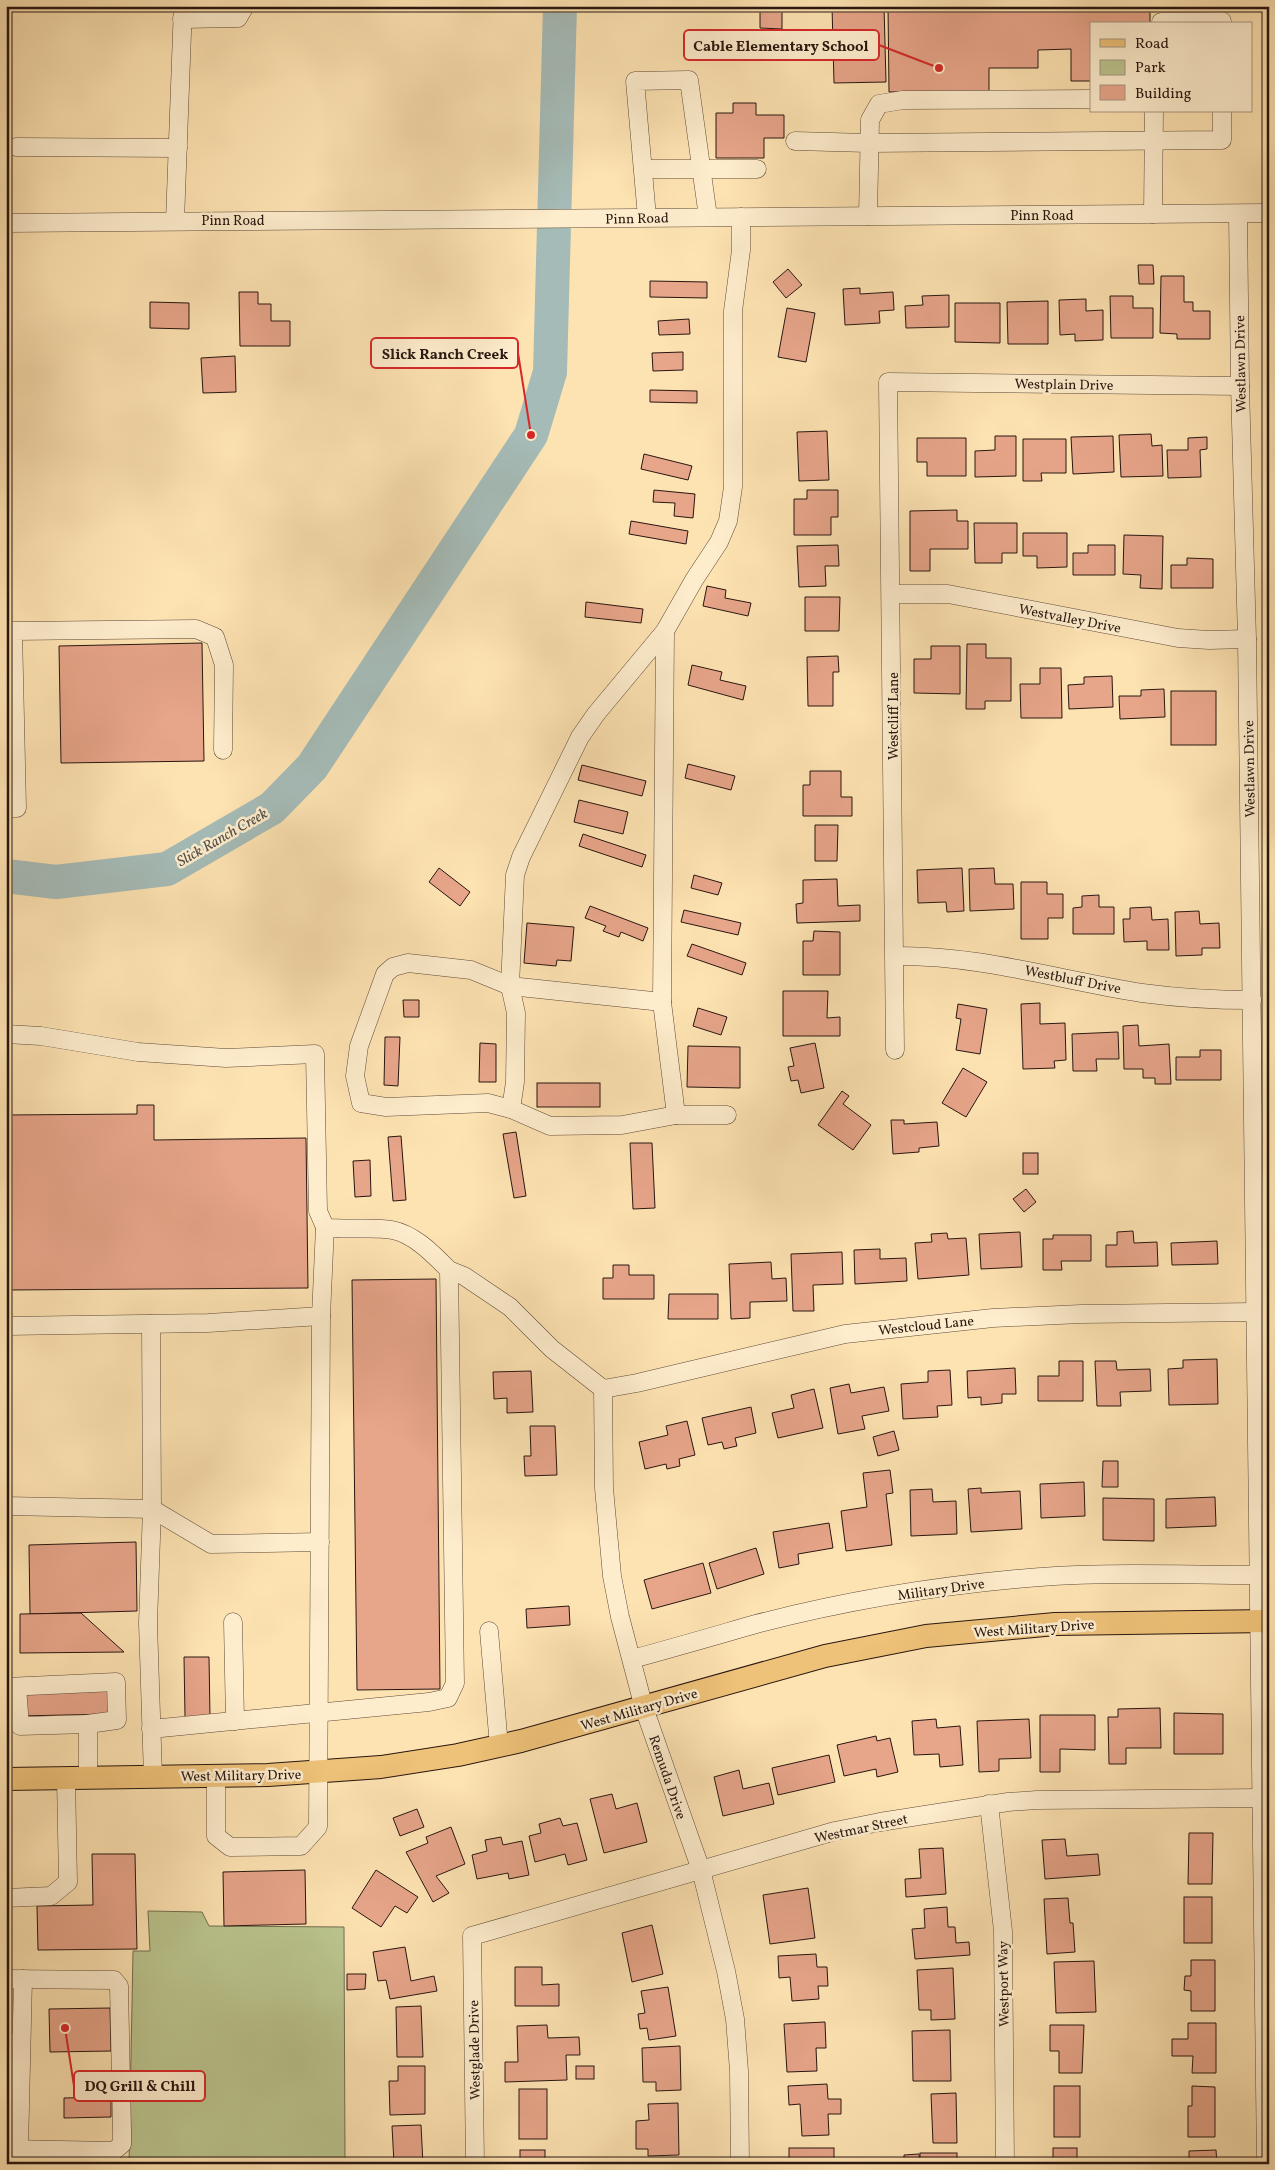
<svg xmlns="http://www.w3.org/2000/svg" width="1275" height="2170" font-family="Vollkorn,serif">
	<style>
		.green { fill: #bbc58f; stroke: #726e50 }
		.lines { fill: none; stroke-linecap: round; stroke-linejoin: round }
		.river { stroke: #a5bbb7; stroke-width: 34 }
		.building { fill: #e7a58a; stroke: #281610 }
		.minor-casing { stroke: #5e4938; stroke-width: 19 }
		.major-casing { stroke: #281610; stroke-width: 24 }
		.minor { stroke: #feedcd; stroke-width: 18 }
		.major { stroke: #efc279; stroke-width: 22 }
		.labels { text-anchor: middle; stroke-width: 5; stroke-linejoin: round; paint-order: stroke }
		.street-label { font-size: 14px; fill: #281610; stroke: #feedcd }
		.water-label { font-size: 15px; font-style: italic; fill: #54504a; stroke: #feedcd }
		.leader { fill: none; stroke: #d62828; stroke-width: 2 }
		.callout-dot { fill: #d62828; stroke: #feedcd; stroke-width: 2 }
		.callout { fill: #feedcd; stroke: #d62828; stroke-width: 2 }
		.callout-label { font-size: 15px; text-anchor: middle; font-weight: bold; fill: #281610 }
	</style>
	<rect width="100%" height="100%" fill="#fee3b2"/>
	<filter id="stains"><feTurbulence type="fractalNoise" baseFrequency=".004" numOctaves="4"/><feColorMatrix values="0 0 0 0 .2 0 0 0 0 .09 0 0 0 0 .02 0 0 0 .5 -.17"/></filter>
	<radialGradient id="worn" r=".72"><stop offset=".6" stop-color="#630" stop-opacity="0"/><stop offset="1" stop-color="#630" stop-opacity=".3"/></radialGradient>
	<path class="green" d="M148,1911L202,1912L209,1926L344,1927L345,2160L129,2164L133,1951H150Z"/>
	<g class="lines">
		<path class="river" d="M6,876L56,882L167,869L272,808L312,767L531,435L550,372L560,6"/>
	</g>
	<g class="building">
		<path d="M760,6H782V29L760,28Z"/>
		<path d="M832,6H884L886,82L834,83Z"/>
		<path d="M888,6H1150V24H1091V81H1071V49L1038,50V68H989V91L889,92Z"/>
		<path d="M733,103H756V115H784V138H764V158H716V113H733Z"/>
		<path d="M1138,265H1153L1154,284H1139Z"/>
		<path d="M788,269L802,285L786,298L773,282Z"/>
		<path d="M1161,276H1184V302H1193V311H1210V339H1177V334L1160,333Z"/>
		<path d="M650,281L707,282V298L650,297Z"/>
		<path d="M860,288V294L893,292L894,310L879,311L880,323L845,325L843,289Z"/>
		<path d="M239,292H258V304H271V321H290V346H240Z"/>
		<path d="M949,295V327L906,328L905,306L923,305L922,296Z"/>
		<path d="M1110,296H1133V308H1153V338H1111Z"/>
		<path d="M1086,299V311L1103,310V340L1075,341V334L1060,335L1059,300Z"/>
		<path d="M1048,301V344H1008L1007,302Z"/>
		<path d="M150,302L189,303V329L150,328Z"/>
		<path d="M955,303H1000V343L955,342Z"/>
		<path d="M787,308L815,313L806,362L778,357Z"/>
		<path d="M689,319L690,334L659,335L658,321Z"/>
		<path d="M683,352V370L653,371L652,353Z"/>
		<path d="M235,356L236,392L203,393L201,358Z"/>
		<path d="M650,390L697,391V403L650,402Z"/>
		<path d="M827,431L829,480L799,481L797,432Z"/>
		<path d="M1151,434L1152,446L1162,445L1163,476L1121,477L1119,435Z"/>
		<path d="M995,436H1016V476L975,477V451L995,450Z"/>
		<path d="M1113,436L1114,472L1073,474L1071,437Z"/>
		<path d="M1207,437V449L1200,450L1201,477L1168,478L1167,450H1188V438Z"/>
		<path d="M917,438H966V476H927V462H917Z"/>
		<path d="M1023,439H1066V473H1041L1042,481H1023Z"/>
		<path d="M644,454L692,466L688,480L641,469Z"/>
		<path d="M654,490L695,494L693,518L674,516L675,503L653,502Z"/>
		<path d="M807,490H838V517H831V535H794V499H807Z"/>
		<path d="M957,510V521H968V549H930V571H910V511Z"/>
		<path d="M631,521L688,531L686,544L629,534Z"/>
		<path d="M974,523H1017V553H1002V563H975Z"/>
		<path d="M1023,533H1067V567L1037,568V556H1023Z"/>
		<path d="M1124,535L1163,536L1162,589L1140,588L1141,575L1123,574Z"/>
		<path d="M838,545L839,566H825L826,586L799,587L797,546Z"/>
		<path d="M1088,545H1115V575H1073V553H1088Z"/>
		<path d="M1187,558L1213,559V588H1171V565H1187Z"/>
		<path d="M707,586L726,590L725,598L751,603L748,616L703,606Z"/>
		<path d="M805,597H840L839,631H805Z"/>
		<path d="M586,602L643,609L641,623L585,617Z"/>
		<path d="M202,643L204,761L61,763L59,646Z"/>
		<path d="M967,644H986V658H1011V701H985V709H966Z"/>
		<path d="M931,646H960V694L914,693V659H931Z"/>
		<path d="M838,656L839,672H833V706H808L807,657Z"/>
		<path d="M692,665L722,672L720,680L746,686L743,700L688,685Z"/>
		<path d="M1040,668H1061L1062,718H1021L1020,684H1040Z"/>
		<path d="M1112,676L1113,707L1069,709L1068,685L1084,684V677Z"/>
		<path d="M1164,689L1165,717L1120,719L1119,696H1141V690Z"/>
		<rect x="1171" y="691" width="45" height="54"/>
		<path d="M688,764L735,776L731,790L685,778Z"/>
		<path d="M582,765L646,781L642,796L578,780Z"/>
		<path d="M810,771H841V797H852V816H803V785H810Z"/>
		<path d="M579,800L628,812L623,834L574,822Z"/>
		<path d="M815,825H838L837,861H815Z"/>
		<path d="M583,834L646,855L642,867L579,846Z"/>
		<path d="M439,868L470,892L460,906L429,882Z"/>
		<path d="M962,868L964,911L947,912L946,902L918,903L917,870Z"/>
		<path d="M994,868L995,884H1013L1014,909L970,911L969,869Z"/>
		<path d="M694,875L722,883L718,895L691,888Z"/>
		<path d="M837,879L838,906L860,905V921L797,923L796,904L803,903V880Z"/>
		<path d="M1021,882H1047V894H1063V918H1048V939H1021Z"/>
		<path d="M1099,895V907H1114V934H1073V908L1082,907V896Z"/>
		<path d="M590,906L648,928L643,941L621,932L619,937L603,931L606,926L585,918Z"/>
		<path d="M1151,907L1152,920L1168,919L1169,950H1147V941L1124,942L1123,919H1130V908Z"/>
		<path d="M684,910L741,923L738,935L681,922Z"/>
		<path d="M1199,911L1200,924L1219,923L1220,948H1202V955L1176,956L1175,912Z"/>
		<path d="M527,923L574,927L571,961L557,960L556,966L524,963Z"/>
		<path d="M814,931L840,932V975H803V941H813Z"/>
		<path d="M692,944L746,963L742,975L687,956Z"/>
		<path d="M783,991H828L827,1018L840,1017V1036H783Z"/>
		<path d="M403,1000H419V1017H404Z"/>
		<path d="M1040,1003V1024L1065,1023L1066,1060L1054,1061L1055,1068L1023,1069L1021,1004Z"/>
		<path d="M958,1004L987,1009L980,1054L956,1050L961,1019L956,1018Z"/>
		<path d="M698,1008L727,1017L721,1035L693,1026Z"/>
		<path d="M1138,1025L1139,1046L1169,1044L1171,1084H1155V1078H1143V1069H1124L1123,1026Z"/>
		<path d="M1118,1032L1119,1059H1096L1097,1071H1073L1072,1034Z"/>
		<path d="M385,1037H400L398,1086L384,1085Z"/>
		<path d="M480,1043L496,1044V1082H479Z"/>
		<path d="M815,1043L824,1088L801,1093L798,1080L791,1081L788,1067L794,1066L790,1048Z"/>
		<path d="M688,1046L740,1047V1088L687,1087Z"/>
		<path d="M1200,1050H1221V1080H1176V1057H1200Z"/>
		<path d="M963,1068L987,1082L966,1117L942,1103Z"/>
		<rect x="537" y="1083" width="63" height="24"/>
		<path d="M842,1091L849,1096L843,1104L871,1125L853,1150L818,1125Z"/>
		<path d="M137,1105H154V1140L306,1138L308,1288L6,1290V1115L137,1114Z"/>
		<path d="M891,1120H904V1124L937,1122L939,1146L919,1148V1152L893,1154Z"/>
		<path d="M516,1132L526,1196L514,1198L503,1134Z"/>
		<path d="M401,1136L406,1200L393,1201L388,1137Z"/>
		<path d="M630,1143H652L655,1208L633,1209Z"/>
		<rect x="1023" y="1153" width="15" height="21"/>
		<path d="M370,1160L371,1196L355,1197L353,1161Z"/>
		<path d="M1026,1189L1036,1202L1024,1212L1013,1199Z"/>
		<path d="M1133,1231L1134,1243L1157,1242L1158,1266L1106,1267V1245H1117V1232Z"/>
		<path d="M1020,1232L1022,1267L981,1269L979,1234Z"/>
		<path d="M947,1233L948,1239L966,1238L969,1275L918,1279L915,1243L932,1242L931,1234Z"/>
		<path d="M1053,1235H1091V1261H1061L1062,1270H1043V1239H1053Z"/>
		<path d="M1217,1241L1218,1264L1172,1265L1171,1243Z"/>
		<path d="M880,1249V1259L906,1258L907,1281L855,1284L854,1250Z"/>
		<path d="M842,1252L843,1284L813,1285L814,1311H793L791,1254Z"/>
		<path d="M771,1262L772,1279L786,1278L787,1301L750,1302V1318L731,1319L729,1264Z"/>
		<path d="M613,1265H629V1275H654V1299H603V1278H613Z"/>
		<path d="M436,1279L440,1689L357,1690L352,1280Z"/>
		<path d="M669,1294H718V1319H668Z"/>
		<path d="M1217,1359L1218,1404L1169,1405L1168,1369L1183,1368V1360Z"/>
		<path d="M1059,1361H1083V1401H1038V1376H1059Z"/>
		<path d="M1095,1361H1116L1117,1370L1150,1369L1151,1391L1120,1392L1121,1406H1097Z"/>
		<path d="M1015,1368L1016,1394H1002V1403L981,1405V1397L968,1398L967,1371Z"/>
		<path d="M950,1370L952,1405L937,1406L938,1417L903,1419L901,1384L928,1382V1371Z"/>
		<path d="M531,1371L533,1412L507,1413V1398L494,1399L493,1372Z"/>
		<path d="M849,1384L851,1393L884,1387L889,1411L862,1416L865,1429L838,1434L830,1388Z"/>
		<path d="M814,1389L823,1428L778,1438L772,1413L794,1408L791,1395Z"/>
		<path d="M751,1407L756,1433L735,1438L737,1446L724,1449L722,1442L708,1445L702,1418Z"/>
		<path d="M687,1421L695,1455L679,1459L680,1466L667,1469L666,1464L645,1469L639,1442L668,1435L666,1426Z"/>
		<path d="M530,1426H555L557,1475L525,1476L524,1456H531Z"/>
		<path d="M894,1431L899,1450L878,1456L873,1437Z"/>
		<path d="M1103,1461H1118V1487H1102Z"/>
		<path d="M890,1470L893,1493L886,1494L892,1545L846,1551L841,1511L867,1507L863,1473Z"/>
		<path d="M1084,1482L1085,1516L1041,1518L1040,1484Z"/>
		<path d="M981,1488V1493L1020,1491L1022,1529L971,1532L968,1489Z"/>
		<path d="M932,1489L933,1502L956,1501L957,1534L911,1536L910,1490Z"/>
		<path d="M1215,1497L1216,1526L1166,1528V1499Z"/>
		<path d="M1103,1498L1154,1499V1541L1103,1540Z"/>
		<path d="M829,1523L833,1548L798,1554L799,1564L779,1568L773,1532Z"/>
		<path d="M136,1542L137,1611L30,1614L29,1545Z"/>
		<path d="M756,1548L764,1574L717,1589L709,1563Z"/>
		<path d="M703,1563L711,1593L652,1609L644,1580Z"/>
		<path d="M569,1606L570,1625L527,1628L526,1609Z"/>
		<path d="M81,1613L124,1652L20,1653V1614Z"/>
		<path d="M184,1657H209L210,1717H185Z"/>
		<path d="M108,1691L110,1714L19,1716L18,1693Z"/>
		<path d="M1160,1708L1161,1748H1126V1764H1109L1108,1717H1118V1709Z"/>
		<path d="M1174,1713L1223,1714V1754H1174Z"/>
		<path d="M1040,1715H1095V1750L1060,1749V1772H1040Z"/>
		<path d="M936,1719L937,1728L960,1726L963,1765L940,1767L939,1754L914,1755L912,1721Z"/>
		<path d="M1029,1719L1031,1758L999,1759V1771L979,1772L977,1721Z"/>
		<path d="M876,1736L877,1741L890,1738L898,1772L877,1777L876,1769L844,1776L837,1745Z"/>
		<path d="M829,1755L835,1782L778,1795L772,1768Z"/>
		<path d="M739,1770L743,1789L769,1783L774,1804L723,1816L714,1777Z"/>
		<path d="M612,1794L616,1809L637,1803L647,1842L604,1853L590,1799Z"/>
		<path d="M417,1809L424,1827L400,1836L393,1818Z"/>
		<path d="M560,1818L563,1826L577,1823L587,1860L568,1865L565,1854L535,1862L529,1836L541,1833L539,1824Z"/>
		<path d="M451,1827L465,1864L436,1876L449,1893L433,1902L406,1852L428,1843L426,1837Z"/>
		<path d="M1189,1833H1213L1212,1884H1188Z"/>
		<path d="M501,1837L503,1845L522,1841L529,1875L509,1879L508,1873L477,1879L472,1855L487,1851L485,1840Z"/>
		<path d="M1065,1839L1067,1856L1098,1854L1100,1875L1045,1879L1042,1840Z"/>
		<path d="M943,1848L946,1894L906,1897L905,1879L921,1878L919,1849Z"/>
		<path d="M92,1854H135L137,1949L38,1950L37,1906L93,1905Z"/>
		<path d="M305,1870L306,1924L224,1926L223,1872Z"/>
		<path d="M376,1870L418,1897L407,1913L395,1906L381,1927L352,1908Z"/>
		<path d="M808,1888L815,1938L770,1944L763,1895Z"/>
		<rect x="1184" y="1897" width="28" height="46"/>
		<path d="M1068,1898L1070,1923H1073L1075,1952L1047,1954L1044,1899Z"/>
		<path d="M947,1907L948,1927H955L956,1943L969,1942L970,1955L915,1959L912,1929L925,1928L924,1909Z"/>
		<path d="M652,1925L663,1974L632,1982L622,1933Z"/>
		<path d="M405,1947L411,1981L434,1976L437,1991L390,1999L386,1980L378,1981L373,1952Z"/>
		<path d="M816,1954L817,1967H827L828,1986H818L819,1999L792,2001L790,1977L779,1978L778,1956Z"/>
		<path d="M1191,1960H1215V2011H1191V1991L1184,1990L1185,1976H1191Z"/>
		<path d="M1094,1961L1096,2012L1056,2013L1054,1962Z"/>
		<path d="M515,1967H542V1985L559,1984V2006H515Z"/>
		<path d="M953,1968L955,2019L931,2020V2010H919L917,1970Z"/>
		<path d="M347,1974H366L365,1989L347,1990Z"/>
		<path d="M668,1987L676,2036L649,2040L647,2028L640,2029L638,2014L645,2013L641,1991Z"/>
		<path d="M421,2006L423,2057H397L396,2007Z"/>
		<path d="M110,2008L111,2051L50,2052L49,2009Z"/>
		<path d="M825,2022L826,2048H816L817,2071L787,2072L784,2024Z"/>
		<path d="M1188,2023H1216V2073H1192L1193,2056H1172V2039H1188Z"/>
		<path d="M547,2025L548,2038L579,2037L580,2055H566L567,2080L505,2082V2062H518L517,2026Z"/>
		<path d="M1050,2025H1084L1082,2073H1059V2051H1050Z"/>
		<path d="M950,2030L951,2081H913L912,2031Z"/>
		<path d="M680,2046L681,2090L656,2091V2082H643L642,2048Z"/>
		<path d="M398,2066H425V2114L390,2115L389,2081H398Z"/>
		<rect x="576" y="2066" width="18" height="13"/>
		<path d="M827,2084L828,2099H841V2114H828L829,2135L802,2136L800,2104L789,2105L788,2086Z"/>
		<rect x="1054" y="2086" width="26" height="51"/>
		<path d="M1192,2086L1215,2087V2137H1188V2106H1192Z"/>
		<rect x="519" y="2089" width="28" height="50"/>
		<path d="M956,2093L957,2143H933L931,2094Z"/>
		<path d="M111,2097V2117L64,2118V2098Z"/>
		<path d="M678,2103L679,2155L648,2156V2149H636V2121L649,2120L648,2104Z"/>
		<path d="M421,2125L423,2164H394L392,2126Z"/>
		<rect x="789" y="2148" width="45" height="16"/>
		<rect x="1053" y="2148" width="24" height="16"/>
		<rect x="520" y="2150" width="25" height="14"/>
		<path d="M1216,2150L1217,2164H1189V2151Z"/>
		<rect x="920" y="2153" width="37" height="11"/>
		<path d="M919,2154L920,2164H904V2155Z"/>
	</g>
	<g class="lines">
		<defs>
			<g id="minor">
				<path d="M182,19L238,18L245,6"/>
				<path d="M1161,24V22L1222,21V24"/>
				<path d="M795,141L868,143L1222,140V111"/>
				<path d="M16,147L178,148"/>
				<path d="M643,169H757"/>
				<path d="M1153,214L1154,111"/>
				<path d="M1238,214L1240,386L1247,639L1266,2164"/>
				<path d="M868,216L870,120L879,104L903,100L1091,99"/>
				<path d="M647,217L635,81L689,80L708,217"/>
				<path d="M175,221L183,6"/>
				<path d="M6,223L1269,213"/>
				<path d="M892,594H948L1178,638L1209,640L1247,639"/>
				<path d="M665,631L662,1002L676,1115"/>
				<path d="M6,808H17L13,631L196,629L215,637L224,665L223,750"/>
				<path d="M895,956C980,955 1059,980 1142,993C1179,998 1216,1000 1252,1000"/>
				<path d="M662,1002L510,986L471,970L408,963L393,967L385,974L359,1046L355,1076L361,1103L386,1107L488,1103L511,1109L550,1126L622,1125L676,1115H727"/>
				<path d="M6,1034L41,1036L138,1052L226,1058L315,1054L318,1211L325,1227C347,1231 370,1226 392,1230C414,1234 433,1254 449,1270L455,1683L448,1698L429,1702L151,1729"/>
				<path d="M895,1050L888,382L1240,386"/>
				<path d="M511,1109L515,1082L516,1013L510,986L515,875L521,857L580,737L596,714L665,631L694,580L719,542L728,521L733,487V311L741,250V217"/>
				<path d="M449,1270L464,1276L510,1307L552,1349L603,1389"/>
				<path d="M151,1324L152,1509L148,1623L153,1777"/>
				<path d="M6,1326L208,1323L321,1316"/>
				<path d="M603,1389L604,1488L612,1576L620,1617L644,1708L701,1870L726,1971L735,2019L739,2071L740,2164"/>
				<path d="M603,1389L637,1383L845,1334L993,1318L1081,1314L1256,1312"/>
				<path d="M6,1506L152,1509L211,1544L320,1542"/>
				<path d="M233,1622L235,1721"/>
				<path d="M489,1631L499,1746"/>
				<path d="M632,1659C673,1648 714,1636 756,1624C840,1602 929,1587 1016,1579C1096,1571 1178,1575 1258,1575"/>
				<path d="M6,1687L116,1682L117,1720L88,1724V1777"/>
				<path d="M17,1687L20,1726L88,1724"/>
				<path d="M216,1776V1836L230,1847L301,1846L318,1827L321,1316L325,1227"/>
				<path d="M989,1804L1003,1931L1005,2164"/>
				<path d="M6,1898L51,1896L68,1882L66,1778"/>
				<path d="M6,1979L114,1980L119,1986L122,2131V2144L114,2151L6,2149"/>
				<path d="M6,2043H21"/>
				<path d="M19,2149L23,1979"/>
				<path d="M475,2164L472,1936L835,1831L880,1822L1008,1802L1037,1800L1262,1798"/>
			</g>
			<path id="major" d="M6,1779L268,1775L381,1767L458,1755L521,1741L825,1656L926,1636L1055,1624L1269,1621"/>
		</defs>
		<use href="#minor" class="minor-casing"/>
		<use href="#major" class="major-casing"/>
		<use href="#minor" class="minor"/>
		<use href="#major" class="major"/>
	</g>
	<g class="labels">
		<g class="street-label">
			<text x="1042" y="220">Pinn Road</text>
			<text transform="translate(637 218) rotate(-1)" y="5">Pinn Road</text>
			<text x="233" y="225">Pinn Road</text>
			<text transform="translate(1240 364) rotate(-91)" y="5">Westlawn Drive</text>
			<text transform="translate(1064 384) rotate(1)" y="5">Westplain Drive</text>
			<text transform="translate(1070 618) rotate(11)" y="5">Westvalley Drive</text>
			<text transform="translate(893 716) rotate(-90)" y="5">Westcliff Lane</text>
			<text transform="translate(1249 769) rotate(-91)" y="5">Westlawn Drive</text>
			<text transform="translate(1073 979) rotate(11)" y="5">Westbluff Drive</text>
			<text transform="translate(926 1325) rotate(-6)" y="5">Westcloud Lane</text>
			<text transform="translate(941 1589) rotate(-8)" y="5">Military Drive</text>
			<text transform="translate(1034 1628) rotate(-4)" y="5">West Military Drive</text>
			<text transform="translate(639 1709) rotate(-16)" y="5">West Military Drive</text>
			<text transform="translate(241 1775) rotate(-1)" y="5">West Military Drive</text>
			<text transform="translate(668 1777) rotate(71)" y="5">Remuda Drive</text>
			<text transform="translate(861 1828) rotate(-12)" y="5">Westmar Street</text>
			<text transform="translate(1003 1984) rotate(-91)" y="5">Westport Way</text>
			<text transform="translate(474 2050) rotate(-91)" y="5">Westglade Drive</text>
		</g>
		<g class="water-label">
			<text transform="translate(222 837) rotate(-30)" y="5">Slick Ranch Creek</text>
		</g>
	</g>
	<path class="leader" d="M939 68L879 45M531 435L518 353M65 2028L74 2086"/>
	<g class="callout-dot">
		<circle cx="939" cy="68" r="5"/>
		<circle cx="531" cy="435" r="5"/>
		<circle cx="65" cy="2028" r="5"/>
	</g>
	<g class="callout">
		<rect x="684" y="30" width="195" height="30" rx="5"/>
		<rect x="371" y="338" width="147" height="30" rx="5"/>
		<rect x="74" y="2071" width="131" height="30" rx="5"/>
	</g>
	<g class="callout-label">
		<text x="781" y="51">Cable Elementary School</text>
		<text x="445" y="359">Slick Ranch Creek</text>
		<text x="140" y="2091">DQ Grill &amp; Chill</text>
	</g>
	<rect width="1275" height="2170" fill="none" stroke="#fee3b2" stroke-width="25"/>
	<rect x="8" y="8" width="1260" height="2155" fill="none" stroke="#281610" stroke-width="2.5"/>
	<rect x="12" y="12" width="1250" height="2145" fill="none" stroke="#281610"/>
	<rect x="1090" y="22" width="162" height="90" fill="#feedcd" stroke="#a89781"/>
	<rect x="1100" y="39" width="25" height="8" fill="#efc279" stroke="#a89781"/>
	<text x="1135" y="48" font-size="15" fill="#281610">Road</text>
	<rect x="1100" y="60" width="25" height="15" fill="#bbc58f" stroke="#a89781"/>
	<text x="1135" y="72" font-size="15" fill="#281610">Park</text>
	<rect x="1100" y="85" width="25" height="15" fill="#e7a58a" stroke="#a89781"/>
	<text x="1135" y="98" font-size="15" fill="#281610">Building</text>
	<rect width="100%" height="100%" filter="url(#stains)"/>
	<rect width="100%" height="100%" fill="url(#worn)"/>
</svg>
